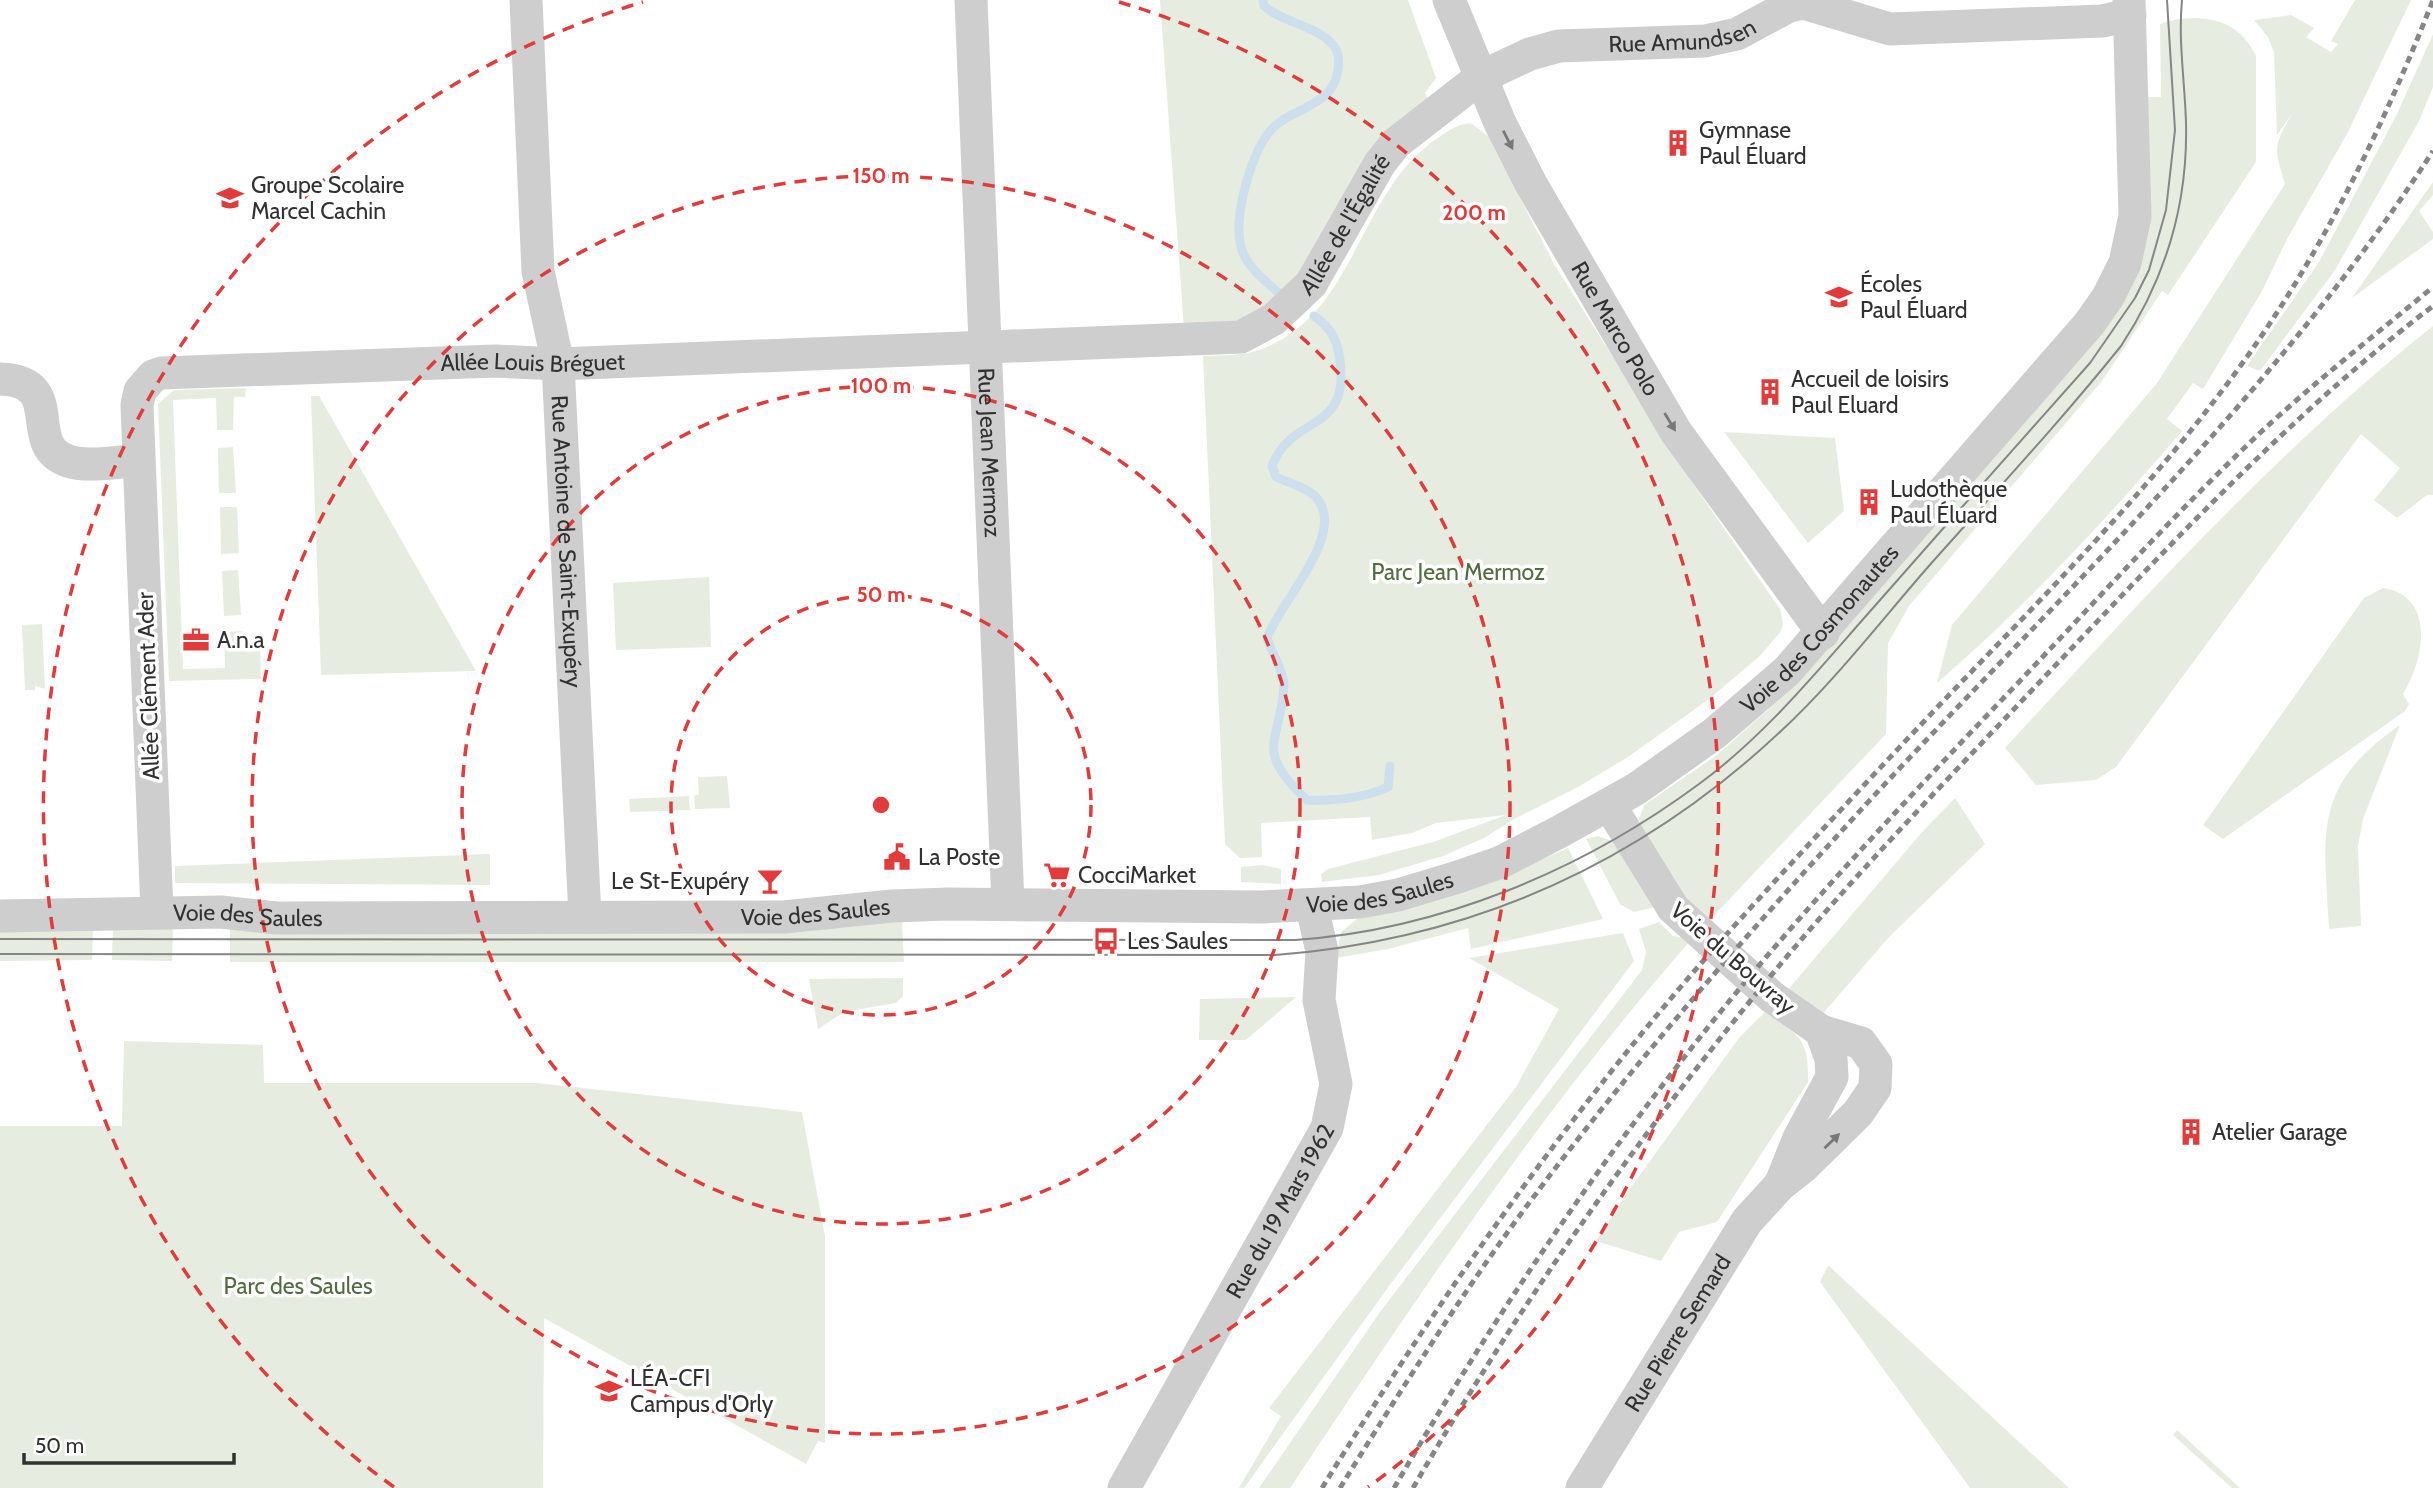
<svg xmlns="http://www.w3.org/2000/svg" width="2433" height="1488" font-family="Cabin,sans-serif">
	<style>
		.green { fill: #e6ede0 }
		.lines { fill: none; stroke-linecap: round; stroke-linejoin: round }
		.stream { stroke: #cddeec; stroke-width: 9 }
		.street { stroke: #cecece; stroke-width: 33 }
		.tram { stroke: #868686; stroke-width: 2 }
		.rail { stroke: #868686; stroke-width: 5; stroke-dasharray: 7 5; stroke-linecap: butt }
		.oneway { fill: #787878 }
		.ring { fill: none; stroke: #e13b3b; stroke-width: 3.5; stroke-dasharray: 12 9 }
		.labels { text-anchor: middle; stroke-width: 7; stroke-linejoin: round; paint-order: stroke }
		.street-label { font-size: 23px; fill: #313131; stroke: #fff }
		.poi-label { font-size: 23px; fill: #313131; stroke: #fff; text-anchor: start }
		.park-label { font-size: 23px; fill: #516c3f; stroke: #fff }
		.centre { fill: #e13b3b; stroke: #fff; stroke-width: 3.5 }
		.ring-label { font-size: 21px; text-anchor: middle; font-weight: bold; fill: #e13b3b; stroke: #fff; stroke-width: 7; stroke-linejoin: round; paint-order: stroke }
	</style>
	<rect width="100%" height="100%" fill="#fff"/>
	<g class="green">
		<path d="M1160,0H1408L1436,78L1425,93L1430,102L1306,269L1248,321L1184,328Z"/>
		<path d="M2355,0H2411L2347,134L2287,239L2262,291L2203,389L2193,383L2167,419L2182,431C2105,521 2026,606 1937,683L1952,625L2157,383L2285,184C2274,147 2273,147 2292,114L2277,135L2274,52L2268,37L2254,20L2291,15L2314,28L2306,37L2331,52L2338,44L2331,41Z"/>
		<path d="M2178,19C2214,16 2239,22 2256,56V162L2168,295L2162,291L2102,381L1909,606L1888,643L1886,734L1704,926L1642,834L1639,819L1644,805L1717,755L1771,707L1822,654L2094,339L2143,97H2161L2160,24Z"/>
		<path d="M2433,34V87L2419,121L2335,270L2260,371L2247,366L2319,262L2397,114Z"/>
		<path d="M1471,123L1488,136L1554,264L1694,485L1780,609L1783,623L1781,631L1760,656L1709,699L1628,757L1578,787L1516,818L1484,838L1443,856L1379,875L1322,882L1321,874L1328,869L1433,842L1506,815L1436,823L1412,833L1372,840L1370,817L1261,823L1262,857L1240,858L1225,844L1203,356C1222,355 1244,356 1262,349C1357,313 1358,190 1438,138C1449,130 1458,124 1471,123Z"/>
		<path d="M2433,182V195L2419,211L2433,232V239L2352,298Z"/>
		<path d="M2433,326V495H2427L2397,518L2374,500L2400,468L2361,434L2116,767L2096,780L2036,785L2005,748C2141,601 2276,451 2433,326Z"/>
		<path d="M246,388L245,397H234L233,430H217L216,398L173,400L183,669L225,668L224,632L242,631V644L260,643L261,679L169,681L158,404L174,390Z"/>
		<path d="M311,396H319L476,671L321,675Z"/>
		<path d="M1724,432L1835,438L1844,511L1808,543Z"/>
		<path d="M233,447L236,493H219L218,448Z"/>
		<path d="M220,507H237L239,553L221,554Z"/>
		<path d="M238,570L241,615L224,616L222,571Z"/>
		<path d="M709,577L711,647L616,650L613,583Z"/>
		<path d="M2383,588C2433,595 2427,654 2403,694L2409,704L2405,711L2223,839L2203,825L2364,598Z"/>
		<path d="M42,624L45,689L35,686V690H25L22,625Z"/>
		<path d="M2400,725L2363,819L2358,846L2361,926L2329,929C2324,833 2311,787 2400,725Z"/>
		<path d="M727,776L730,808L695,809L694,796L699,794L698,777Z"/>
		<path d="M689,796L690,810L630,812L629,799Z"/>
		<path d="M1955,798L1985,844L1889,937L1820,1017L1786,992L1923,831Z"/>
		<path d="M1598,836L1620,844L1660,906L1634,912L1620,904L1586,839Z"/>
		<path d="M1568,848L1603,919L1471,949L1468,928L1388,949L1336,958L1341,932L1358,918L1515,871Z"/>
		<path d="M490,854V885L175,883V866Z"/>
		<path d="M1263,865L1281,869V884L1241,882V867Z"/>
		<path d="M902,921L904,962H230V926Z"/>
		<path d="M1659,922L1673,936L1692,939C1541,1110 1416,1299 1290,1488H1259L1380,1312L1642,970L1646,952L1639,929Z"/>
		<path d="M113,925L168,926L173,930L172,961L112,960Z"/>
		<path d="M0,928L93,930L92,960L0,961Z"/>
		<path d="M1623,933L1634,961L1389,1286L1244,1488H1239L1281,1416L1269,1408L1516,1087L1559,1009L1469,958Z"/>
		<path d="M903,978V996L896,1003L844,1012L818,1029L809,979Z"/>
		<path d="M1296,997L1246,1040H1199L1200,999Z"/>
		<path d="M1766,1011C1799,1037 1809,1037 1808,1082L1717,1222L1679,1232L1661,1261L1596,1241L1629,1190L1739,1038Z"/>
		<path d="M124,1041L263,1045L264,1083H537L802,1112L825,1236V1443L818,1441L806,1464L544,1318L543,1488H0V1126H122Z"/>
		<path d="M1828,1266H1829L2069,1488H1970L1820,1282Z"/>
		<path d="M2177,1430L2240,1488H2232L2173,1435Z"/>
	</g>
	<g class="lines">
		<g class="stream">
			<path d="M1263,0L1264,6C1283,23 1316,25 1333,45C1339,51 1339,62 1338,70C1333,110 1287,106 1267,135C1250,159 1233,218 1241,247C1246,266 1264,280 1278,292"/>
			<path d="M1314,316C1331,328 1337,339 1340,360C1350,435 1292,413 1272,466L1276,477C1287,482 1308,488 1316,497C1348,534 1281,600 1267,638C1271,651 1284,672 1284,685C1281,743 1252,749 1307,800C1335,801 1362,799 1388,787L1390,766"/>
		</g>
		<g class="street">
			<path id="s1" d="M526,0L538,271L558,364L585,917"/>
			<path id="s2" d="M971,0L1008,904"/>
			<path id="s3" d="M1449,0L1500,123L1531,184L1676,432L1823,633"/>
			<path d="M0,379C69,381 20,445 68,461C88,468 118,461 139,461"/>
			<path id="s4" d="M157,912L137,405L140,391L153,376L162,373L495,361L558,364L1241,337L1274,319L1311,284L1380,163L1396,143L1481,77L1530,54L1559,46L1705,41L1737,34L1789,6L1803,3L1890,29L2102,21L2130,15"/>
			<path id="s5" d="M0,916L221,912L276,918L784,917L892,906L948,904L1262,907L1360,902L1398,895L1458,877L1501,862L1559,832L1636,789L1715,733L1787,671L2089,324L2108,297L2125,263L2135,216L2129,0"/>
			<path d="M1781,1183L1799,1138L1832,1077L1831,1059L1821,1031"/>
			<path id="s6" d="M1124,1488L1327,1128L1336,1084L1319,1000L1322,951L1312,907"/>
			<path id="s7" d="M1582,1488L1747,1221L1780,1185L1803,1167L1858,1113L1875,1088L1876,1064L1861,1043L1821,1031L1772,997L1673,908L1610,806"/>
		</g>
		<g class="tram">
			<path d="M0,939L1295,940C1440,930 1583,870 1699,784C1766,735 1818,670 1873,608C1945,526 2017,445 2090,363L2135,298L2149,270L2166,210L2175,130L2167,0"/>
			<path d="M0,954L1275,955C1469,940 1637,866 1780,732C1834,682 1880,622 1928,567C1993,494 2060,422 2121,346C2166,278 2188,205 2186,123C2185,83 2178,41 2182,0"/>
		</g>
		<g class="rail">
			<path d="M1322,1488C1442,1294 1574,1105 1726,935C1799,854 1874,774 1949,695C2049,591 2150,489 2236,372C2319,259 2382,130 2433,0"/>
			<path d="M1340,1488C1395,1399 1451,1311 1512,1226C1622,1076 1744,937 1870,800C2065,590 2276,393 2433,151"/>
			<path d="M1394,1488C1500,1306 1620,1130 1756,969C1839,871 1927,778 2016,685C2097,600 2176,512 2261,432C2316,381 2375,335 2433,287"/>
			<path d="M1413,1488C1517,1308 1637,1138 1769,978C1857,871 1956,771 2051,670C2172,543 2293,412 2433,306"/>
		</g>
	</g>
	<defs><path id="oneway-solid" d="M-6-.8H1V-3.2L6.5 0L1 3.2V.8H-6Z" transform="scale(1.75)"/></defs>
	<g class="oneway">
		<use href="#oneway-solid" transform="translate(1508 140) rotate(63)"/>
		<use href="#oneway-solid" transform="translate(1670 422) rotate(59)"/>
		<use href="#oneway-solid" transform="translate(1832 1141) rotate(-44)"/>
	</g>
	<g class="ring">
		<circle cx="881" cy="805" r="210"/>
		<circle cx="881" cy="805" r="419"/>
		<circle cx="881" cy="805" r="629"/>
		<path d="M394 1487A838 838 0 0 1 643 2M1119 2A838 838 0 0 1 1368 1487"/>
	</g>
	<defs>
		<symbol id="building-bare" viewBox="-9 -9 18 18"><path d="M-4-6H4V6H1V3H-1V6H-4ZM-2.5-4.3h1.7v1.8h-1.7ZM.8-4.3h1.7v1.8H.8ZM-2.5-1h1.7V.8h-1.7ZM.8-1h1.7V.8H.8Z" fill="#e13b3b" stroke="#fff" stroke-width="2.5" paint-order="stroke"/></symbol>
		<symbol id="school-bare" viewBox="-9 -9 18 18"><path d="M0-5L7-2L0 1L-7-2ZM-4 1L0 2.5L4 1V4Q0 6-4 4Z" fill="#e13b3b" stroke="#fff" stroke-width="2.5" paint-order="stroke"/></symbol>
		<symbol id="office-bare" viewBox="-9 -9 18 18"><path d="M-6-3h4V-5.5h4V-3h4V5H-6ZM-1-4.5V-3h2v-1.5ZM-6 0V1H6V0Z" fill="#e13b3b" stroke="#fff" stroke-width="2.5" paint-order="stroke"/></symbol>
		<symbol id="civic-bare" viewBox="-9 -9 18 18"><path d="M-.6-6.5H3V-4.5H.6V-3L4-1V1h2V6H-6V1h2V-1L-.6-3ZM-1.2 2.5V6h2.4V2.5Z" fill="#e13b3b" stroke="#fff" stroke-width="2.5" paint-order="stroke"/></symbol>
		<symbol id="supermarket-bare" viewBox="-9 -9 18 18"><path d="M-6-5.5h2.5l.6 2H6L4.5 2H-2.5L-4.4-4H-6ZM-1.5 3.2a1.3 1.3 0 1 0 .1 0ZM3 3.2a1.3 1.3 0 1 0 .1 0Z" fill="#e13b3b" stroke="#fff" stroke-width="2.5" paint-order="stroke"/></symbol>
		<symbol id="bar-bare" viewBox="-9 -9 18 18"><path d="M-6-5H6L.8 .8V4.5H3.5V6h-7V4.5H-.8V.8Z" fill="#e13b3b" stroke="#fff" stroke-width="2.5" paint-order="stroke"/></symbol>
		<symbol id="bus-bare" viewBox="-9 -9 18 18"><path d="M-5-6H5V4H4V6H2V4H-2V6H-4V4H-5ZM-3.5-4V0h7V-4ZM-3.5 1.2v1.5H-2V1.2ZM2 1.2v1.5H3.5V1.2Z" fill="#e13b3b" stroke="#fff" stroke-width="2.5" paint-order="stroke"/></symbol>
		<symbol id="university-bare" viewBox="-9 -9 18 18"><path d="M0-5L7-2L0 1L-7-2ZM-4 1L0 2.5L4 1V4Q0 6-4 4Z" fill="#e13b3b" stroke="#fff" stroke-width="2.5" paint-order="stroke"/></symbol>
	</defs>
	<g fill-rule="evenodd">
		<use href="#building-bare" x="1659" y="124" width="38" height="38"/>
		<use href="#school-bare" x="211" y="179" width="38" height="38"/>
		<use href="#school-bare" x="1820" y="278" width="38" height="38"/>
		<use href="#building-bare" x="1751" y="373" width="38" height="38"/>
		<use href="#building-bare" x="1850" y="483" width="38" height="38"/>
		<use href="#office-bare" x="177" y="621" width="38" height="38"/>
		<use href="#civic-bare" x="878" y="838" width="38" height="38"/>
		<use href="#supermarket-bare" x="1038" y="856" width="38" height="38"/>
		<use href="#bar-bare" x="751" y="862" width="38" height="38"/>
		<use href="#bus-bare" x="1087" y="922" width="38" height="38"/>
		<use href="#building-bare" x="2172" y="1113" width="38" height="38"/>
		<use href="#university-bare" x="590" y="1372" width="38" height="38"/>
	</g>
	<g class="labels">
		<g class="street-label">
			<text dy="8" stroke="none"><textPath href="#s4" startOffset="2200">Rue Amundsen</textPath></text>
			<text dy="8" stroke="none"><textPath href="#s4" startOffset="1788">Allée de l'Égalité</textPath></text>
			<text dy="8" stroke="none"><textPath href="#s3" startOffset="369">Rue Marco Polo</textPath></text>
			<text dy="8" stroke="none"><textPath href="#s4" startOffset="922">Allée Louis Bréguet</textPath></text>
			<text dy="8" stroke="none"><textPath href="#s2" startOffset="453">Rue Jean Mermoz</textPath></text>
			<text dy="8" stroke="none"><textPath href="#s1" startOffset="544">Rue Antoine de Saint-Exupéry</textPath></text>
			<text dy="8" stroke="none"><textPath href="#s5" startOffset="1906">Voie des Cosmonautes</textPath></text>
			<text transform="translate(148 686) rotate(-92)" y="8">Allée Clément Ader</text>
			<text dy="8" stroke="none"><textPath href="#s5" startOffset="1382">Voie des Saules</textPath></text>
			<text dy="8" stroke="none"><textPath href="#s5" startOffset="816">Voie des Saules</textPath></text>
			<text dy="8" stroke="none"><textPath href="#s5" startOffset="248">Voie des Saules</textPath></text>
			<text transform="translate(1733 958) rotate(41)" y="8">Voie du Bouvray</text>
			<text dy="8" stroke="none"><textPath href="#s6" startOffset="318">Rue du 19 Mars 1962</textPath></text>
			<text dy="8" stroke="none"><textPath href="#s7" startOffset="182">Rue Pierre Semard</textPath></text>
		</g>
		<g class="poi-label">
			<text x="1699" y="138">Gymnase<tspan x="1699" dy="26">Paul Éluard</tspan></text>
			<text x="251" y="193">Groupe Scolaire<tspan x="251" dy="26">Marcel Cachin</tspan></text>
			<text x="1860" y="292">Écoles<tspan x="1860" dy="26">Paul Éluard</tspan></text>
			<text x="1791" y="387">Accueil de loisirs<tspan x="1791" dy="26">Paul Eluard</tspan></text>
			<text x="1890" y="497">Ludothèque<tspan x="1890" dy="26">Paul Éluard</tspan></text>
			<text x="217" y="648">A.n.a</text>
			<text x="918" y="865">La Poste</text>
			<text x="1078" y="883">CocciMarket</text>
			<text x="749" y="889" text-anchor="end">Le St-Exupéry</text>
			<text x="1127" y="949">Les Saules</text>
			<text x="2212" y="1140">Atelier Garage</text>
			<text x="630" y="1386">LÉA-CFI<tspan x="630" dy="26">Campus d'Orly</tspan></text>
		</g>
		<g class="park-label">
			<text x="1458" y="580">Parc Jean Mermoz</text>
			<text x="298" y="1294">Parc des Saules</text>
		</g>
	</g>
	<circle cx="881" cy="805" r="10" class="centre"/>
	<g class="ring-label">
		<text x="881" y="183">150 m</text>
		<text x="1474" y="220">200 m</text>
		<text x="881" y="393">100 m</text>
		<text x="881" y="602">50 m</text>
	</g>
	<path d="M24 1453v10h210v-10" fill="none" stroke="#313131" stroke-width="3.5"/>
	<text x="35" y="1453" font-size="21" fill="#313131" stroke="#ffffff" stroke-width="5" paint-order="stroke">50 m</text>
</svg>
